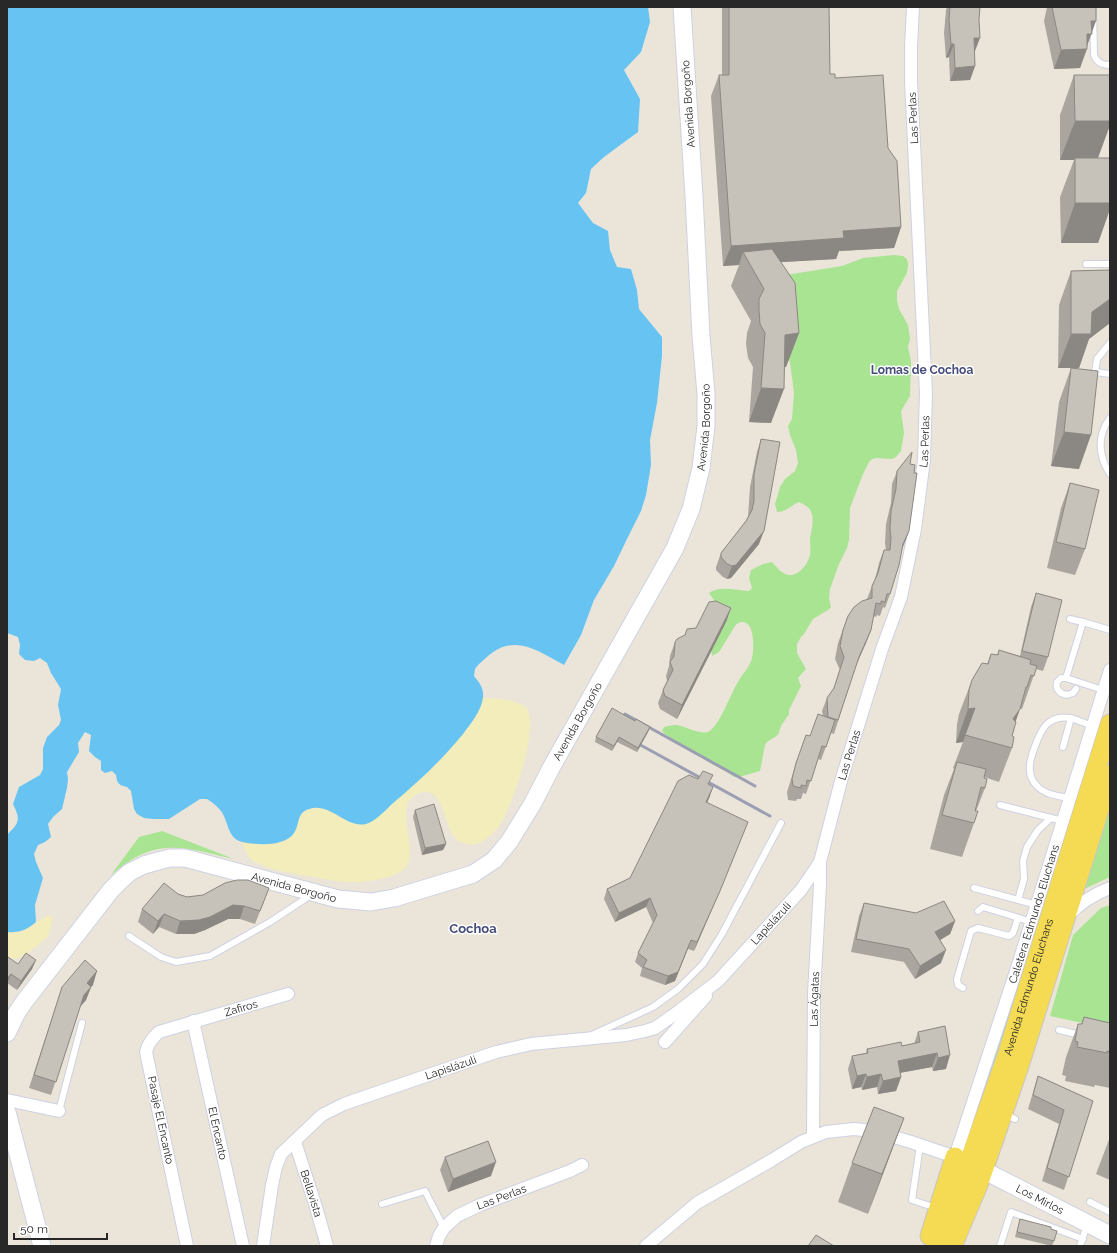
<svg xmlns="http://www.w3.org/2000/svg" width="1117" height="1253" font-family="Raleway,sans-serif">
	<style>
		.green { fill: #a9e493 }
		.sand { fill: #f2edba }
		.water { fill: #67c4f2 }
		.lines { fill: none; stroke-linecap: round; stroke-linejoin: round }
		.lane-casing { stroke: #ced1e2; stroke-width: 8 }
		.street-casing { stroke: #ced1e2; stroke-width: 14 }
		.secondary-casing { stroke: #ced1e2; stroke-width: 19 }
		.primary-casing { stroke: #c7c7c7; stroke-width: 21 }
		.lane { stroke: #fff; stroke-width: 6 }
		.street { stroke: #fff; stroke-width: 12 }
		.secondary { stroke: #fff; stroke-width: 17 }
		.primary { stroke: #f5da54; stroke-width: 19 }
		.rail { stroke: #9c9eb3; stroke-width: 3 }
		.wall { fill: #aaa69f }
		.shaded-wall { fill: #8b8782 }
		.building { fill: #c6c1b9; stroke: #8b8782 }
		.labels { text-anchor: middle; stroke-width: 3; stroke-linejoin: round; paint-order: stroke }
		.street-label { font-size: 11px; fill: #282828; stroke: #fff }
		.neighbourhood-label { font-size: 12px; font-weight: bold; fill: #474d7a; stroke: #fff }
		.quarter-label { font-size: 13px; font-weight: bold; fill: #474d7a; stroke: #fff }
	</style>
	<rect width="100%" height="100%" fill="#ebe5d9"/>
	<g class="green">
		<path d="M894,255L903,256L907,259L908,264L907,273L897,291V300L899,309L908,325L910,339L908,347L911,361L910,396L901,411L904,433L901,451L896,457L892,459L876,458L872,459L869,462L863,474L850,508L849,540L847,548L839,564L830,589L829,598L831,607L828,610L813,619L804,634L801,637L797,644V653L806,669L798,678L801,686L789,710V714L781,726L778,735L767,742L765,745L760,771L739,777H734L727,772L708,762L698,754L682,746L665,734L662,731L664,727C667,726 671,725 676,725C685,726 701,735 708,732C719,727 731,693 738,682C742,674 750,667 752,658C754,649 755,623 743,622C739,622 738,623 735,626L719,652L712,656L711,650L716,603L709,593C719,585 737,591 749,591L752,588L749,578L751,570L763,564L772,562C777,567 781,574 789,575C799,576 808,564 810,555C811,550 810,544 810,539C811,531 815,520 811,512C809,506 804,505 799,502C791,505 787,512 777,512L775,504L780,487L785,479L795,471L798,463L796,450L790,435L788,426L792,419L794,393L790,362L788,358L786,275L842,266L863,258Z"/>
		<path d="M1110,796V877L1080,891Z"/>
		<path d="M1067,830L1040,935L931,1246L1065,831Z"/>
		<path d="M162,831L234,859C205,853 174,841 145,853C132,858 122,866 111,875L139,837Z"/>
		<path d="M1110,905V1029L1050,1016L1073,935L1101,908Z"/>
	</g>
	<g class="sand">
		<path d="M483,698C497,699 516,698 526,708C541,724 512,806 501,823C497,831 487,839 479,843C475,845 471,845 467,844C441,841 449,791 425,792C421,792 418,793 414,796C394,810 419,847 406,867C399,877 369,882 358,882C341,883 323,879 307,876C289,872 277,872 260,864C258,863 254,862 252,860C247,856 244,848 242,842C257,843 275,847 288,839C303,829 292,809 317,808C326,808 333,811 339,817L380,815L472,723Z"/>
		<path d="M48,915L53,918L48,937L27,954L16,959L7,957V932H21Z"/>
	</g>
	<path class="water" d="M7,7H648L650,22L641,52L624,70L640,99L638,132L604,157L591,169L586,193L578,203L593,223L608,231L610,250L617,267L631,269L637,290L639,309L662,337V356L657,403L650,440L651,465L646,495L641,511L627,539L614,566L594,600L581,635L564,665C538,651 515,633 488,656C484,660 478,664 475,669L474,676C479,682 484,688 483,697C482,710 471,723 463,734C441,761 419,781 392,804C386,810 374,822 366,824C347,829 330,802 309,809C296,813 300,825 294,833C285,847 256,845 242,842C227,838 229,822 221,811C217,806 212,802 207,799H200L169,819H153L144,818L137,814L134,809L131,791L127,787C118,785 117,783 116,775L112,771L105,773L101,770V761L95,757L89,751L91,735L85,732L78,743L79,752L67,772L68,779L67,788L62,809L53,817L48,824L51,837L45,842L38,845L34,854L36,862L43,878L35,905L36,922C27,930 19,933 7,932V835C19,823 21,820 13,804L19,787L40,775L43,769V748L47,737L59,725L61,720L58,705L61,689L51,673L47,663L40,658L34,661L25,660L19,654L20,645L18,637L7,633Z"/>
	<g class="lines">
		<defs>
			<g id="lane">
				<path d="M1093,7L1094,55C1097,63 1102,65 1110,65"/>
				<path d="M1086,264H1110"/>
				<path d="M1110,343L1097,359L1095,372L1110,374"/>
				<path d="M1110,418C1097,435 1098,456 1110,474"/>
				<path d="M1070,619L1083,622"/>
				<path d="M1066,678H1061L1057,682C1055,689 1060,694 1067,695L1073,693L1076,689"/>
				<path d="M1103,690L1066,678L1083,622L1110,630"/>
				<path d="M1063,747L1071,718"/>
				<path d="M1070,798C1059,796 1046,795 1038,787C1034,783 1030,777 1030,771C1028,761 1039,733 1046,725C1049,722 1054,719 1059,718C1070,716 1082,722 1092,726"/>
				<path d="M1000,805L1063,821"/>
				<path d="M974,888L1037,905"/>
				<path d="M1018,900L1024,879L1023,861L1027,847L1038,830L1051,818"/>
				<path d="M978,911L983,907L1032,922"/>
				<path d="M129,936L161,957L176,962L210,956L270,922L311,895"/>
				<path d="M963,988L958,985L957,979L971,931L978,928L1009,936L1013,933L1018,918"/>
				<path d="M1059,1030L1081,1035"/>
				<path d="M592,1035L653,1007L678,989L703,964L722,934L781,823"/>
				<path d="M59,1111L82,1023"/>
				<path d="M1004,1114L1015,1119"/>
				<path d="M920,1145L912,1200L936,1208"/>
				<path d="M1090,1202L1110,1212"/>
				<path d="M382,1204L425,1191L444,1228"/>
				<path d="M1000,1246L1011,1212L1083,1239"/>
				<path d="M1080,1246L1087,1225"/>
			</g>
			<g id="street">
				<path d="M1068,916C1079,904 1094,894 1110,888"/>
				<path id="s1" d="M193,1021L243,1246"/>
				<path d="M665,1042L706,996"/>
				<path d="M7,1100L59,1111"/>
				<path id="s2" d="M813,1136L814,994L820,885V862L841,781L882,649L901,597L915,529L924,460L926,393L911,81V47L913,7"/>
				<path id="s3" d="M295,1142L316,1207L327,1246"/>
				<path id="s4" d="M187,1246L146,1052C148,1043 152,1038 159,1032L288,994"/>
				<path id="s5" d="M263,1246L272,1185L276,1167L281,1154L322,1115L344,1104L370,1095L496,1052L531,1044L626,1035L645,1031L655,1028L675,1014L718,981L801,890L820,862"/>
				<path id="s6" d="M436,1246L439,1236L444,1228L457,1216L480,1205L570,1171L582,1165"/>
				<path id="s7" d="M646,1246L697,1203L772,1160L801,1142L826,1132L854,1129L874,1131L911,1142L955,1157L1017,968L1110,670"/>
			</g>
			<g id="secondary">
				<path id="s8" d="M7,1033L16,1014L24,1002L111,890L122,879L130,872L144,865L158,861L170,858H185L338,899L371,902L394,898L473,874L494,860L509,842L533,803L551,768L675,548L691,509L701,468L706,426V394L701,336L694,196L682,7"/>
				<path d="M7,1112L42,1246"/>
				<path id="s9" d="M971,1165L983,1170L1110,1235"/>
			</g>
			<g id="primary">
				<path d="M930,1236L955,1157"/>
				<path id="s10" d="M936,1246L951,1213L1006,1059L1110,724"/>
				<path d="M952,1246L978,1185L1019,1066L1110,775"/>
			</g>
		</defs>
		<use href="#lane" class="lane-casing"/>
		<use href="#street" class="street-casing"/>
		<use href="#secondary" class="secondary-casing"/>
		<use href="#primary" class="primary-casing"/>
		<use href="#lane" class="lane"/>
		<use href="#street" class="street"/>
		<use href="#secondary" class="secondary"/>
		<use href="#primary" class="primary"/>
		<g class="rail">
			<path d="M625,714L755,786"/>
			<path d="M635,742L770,816"/>
		</g>
	</g>
	<g class="wall">
		<path d="M722,7H829L830,74L835,78L888,148L901,227L894,248L839,251L836,259L781,262L799,333L786,367H784L771,423L749,422L753,367L748,358L746,344L747,333L751,321L731,286L739,265L723,266L711,96L719,75H722Z"/>
		<path d="M947,7H980L975,51H974L975,66L970,80L950,81L949,57L946,58L944,33L946,10Z"/>
		<path d="M1047,7H1096L1087,46L1080,68L1054,69L1044,21Z"/>
		<path d="M1074,75L1110,125L1098,158H1110V209L1098,243H1061L1060,197L1074,160H1060V115Z"/>
		<path d="M1110,270V323L1089,339L1079,368H1058L1059,305L1071,271Z"/>
		<path d="M1071,368L1079,469L1051,466L1059,402Z"/>
		<path d="M761,439L759,544L731,578L727,579L723,577L716,570V567L721,553L746,521L748,517L750,487L757,452Z"/>
		<path d="M910,464L914,473L909,531L902,549L890,594L885,608L883,607L880,616L877,615L876,617L873,616L871,630L866,643L856,665L834,734L831,733L821,760L818,759L806,794L803,793L801,799H797L796,801L788,800L787,792L792,776L806,735L810,736L823,716L822,711L827,698L833,690L840,670L835,659L838,643L848,616L867,599L872,586L875,579L879,563L884,550H886L885,543L886,524L891,503L892,484L897,471Z"/>
		<path d="M1070,483L1085,549L1075,575L1047,568L1061,508Z"/>
		<path d="M1036,593L1048,657L1043,671L1036,669L1022,709H1020L1015,722L1012,736V748L999,782L984,777L985,788L976,811L974,823L962,857L930,849L944,795L954,769L953,768L963,742L956,743L957,724L959,714L972,680L987,664L991,654L997,655L999,650L1020,656L1031,607Z"/>
		<path d="M731,608L726,622L677,719L660,709L658,703L663,690L667,681L666,676L669,666L670,656L675,642L696,628Z"/>
		<path d="M635,721L650,727L648,732L637,752L617,742L612,751L595,742L596,737Z"/>
		<path d="M710,785V796L707,803L744,831L716,900L694,951L688,949L675,981L665,985L640,976L642,968L635,962L638,953L653,923L646,907L615,922L604,899L607,889L630,878Z"/>
		<path d="M415,810L446,844L443,850L422,855L413,817Z"/>
		<path d="M178,894L187,897L264,901L255,924L240,919H228L205,930L194,934H176L159,927L153,934L138,922L142,909Z"/>
		<path d="M864,903L955,921L950,934L940,940L941,963L915,979L904,962L851,952L859,916Z"/>
		<path d="M7,958L18,964L36,960L32,969L17,990L7,983Z"/>
		<path d="M93,985L91,987L86,1000L80,1007L51,1095L29,1088L62,987Z"/>
		<path d="M1084,1017L1110,1023V1088L1095,1085L1094,1087L1065,1081L1066,1076L1062,1075L1066,1057L1078,1024H1081Z"/>
		<path d="M945,1026L946,1069L933,1071L932,1067L900,1073L901,1077L896,1091L878,1094L877,1087L862,1090L861,1087L852,1089L848,1069L852,1056L866,1053L867,1049L902,1046L914,1044L918,1032Z"/>
		<path d="M1038,1076L1093,1101L1064,1190L1042,1181L1059,1124L1028,1109L1034,1089Z"/>
		<path d="M904,1118L868,1214L838,1202L852,1163Z"/>
		<path d="M1110,1137V1180L1096,1174Z"/>
		<path d="M445,1157L491,1176L448,1192L440,1170Z"/>
		<path d="M1020,1219L1054,1241L1052,1246L1015,1237Z"/>
	</g>
	<g class="shaded-wall">
		<path d="M1091,21H1096L1086,49H1087L1080,68L1054,69L1061,50Z"/>
		<path d="M974,38H980L975,51H969Z"/>
		<path d="M951,44H954L949,57L946,58Z"/>
		<path d="M975,66L970,80L950,81L955,68Z"/>
		<path d="M1075,121H1110V125L1097,160L1075,158L1074,160H1060Z"/>
		<path d="M1075,203H1110V209L1098,243H1061Z"/>
		<path d="M901,227L894,248L839,251L836,259L750,264L743,252L739,265L723,266L731,246L843,231Z"/>
		<path d="M1110,299V323L1089,339L1079,368H1058L1071,334L1092,312Z"/>
		<path d="M799,333L786,367L773,369L785,335Z"/>
		<path d="M761,388L784,389L771,423L749,422Z"/>
		<path d="M1064,432L1091,435L1079,469L1051,466Z"/>
		<path d="M764,531L759,544L731,578L727,579L732,566Z"/>
		<path d="M909,531L904,544L898,558L903,544Z"/>
		<path d="M731,608L726,622L677,719L682,705Z"/>
		<path d="M871,630L866,643L854,670L859,657Z"/>
		<path d="M975,708L963,742L956,743L968,709Z"/>
		<path d="M1020,709L1008,743L1013,719Z"/>
		<path d="M650,727L648,732L637,752L638,748Z"/>
		<path d="M619,737L617,742L612,751L614,746Z"/>
		<path d="M713,787L710,796L703,811L706,802Z"/>
		<path d="M748,822L716,900L694,951L697,942Z"/>
		<path d="M446,844L443,850L422,855L425,848Z"/>
		<path d="M650,898L646,907L615,922L619,913Z"/>
		<path d="M233,905L244,906L240,919H228L205,930L194,934H176L180,921Z"/>
		<path d="M164,914L159,927L153,934L158,921Z"/>
		<path d="M955,921L950,934L930,946L935,932Z"/>
		<path d="M691,940L675,981L665,985L668,976Z"/>
		<path d="M946,950L941,963L915,979L920,966Z"/>
		<path d="M36,960L32,969L17,990L21,981Z"/>
		<path d="M97,971L93,985L82,996L87,983Z"/>
		<path d="M11,974L7,983V979Z"/>
		<path d="M91,987L86,1000L79,1008L84,995Z"/>
		<path d="M937,1053L932,1067L893,1074L898,1061Z"/>
		<path d="M950,1055L946,1069L933,1071L938,1058Z"/>
		<path d="M866,1074L861,1087L852,1089L857,1076Z"/>
		<path d="M881,1074L877,1087L862,1090L867,1077Z"/>
		<path d="M901,1077L896,1091L878,1094L883,1081Z"/>
		<path d="M904,1118L868,1214L882,1174Z"/>
		<path d="M496,1162L491,1176L448,1192L453,1179Z"/>
	</g>
	<g class="building">
		<path d="M729,7H829L830,74H835V78L883,75L888,148L897,161L901,227L843,231L844,238L731,246L719,75H729Z"/>
		<path d="M950,7H980L979,19L980,38H974L975,66L955,68L954,44H951L949,20Z"/>
		<path d="M1052,7H1096V21H1091L1092,34H1087V49L1061,50Z"/>
		<path d="M1074,75H1110V121H1075Z"/>
		<rect x="1075" y="158" width="35" height="45"/>
		<path d="M772,249L795,283L799,333L785,335L784,389L761,388L765,333L760,324L759,310V299L764,289L743,252Z"/>
		<path d="M1110,270V299L1092,312L1091,334H1071V271Z"/>
		<path d="M1071,368L1098,371L1091,435L1064,432Z"/>
		<path d="M761,439L780,442L764,531L736,565L732,566L727,564L721,557V553L746,521L752,510L754,501V474Z"/>
		<path d="M912,452L910,464L915,465L914,473H917L909,531L903,544L899,565L890,594H887L885,602L881,601V604L876,603L871,630L859,657L838,720L828,717L827,698L834,688L844,657L840,646L843,630L848,616L854,607L862,601L872,598V586L878,573L884,550H890L891,538L890,529L891,511L896,489L897,471Z"/>
		<path d="M1070,483L1099,490L1085,549L1056,542Z"/>
		<path d="M1036,593L1062,600L1048,657L1022,651Z"/>
		<path d="M716,601L731,608L682,705L665,696L663,690L673,670L670,662L674,656L675,642L677,639L685,635L687,629L696,628L709,602Z"/>
		<path d="M999,650L1031,660L1030,664L1037,666L1034,676L1031,675L1027,687H1026L1020,709L1013,719L1016,722L1012,736L1014,737L1012,748L965,735L975,708L968,709L969,690L972,680L982,663L988,664L991,654L998,655Z"/>
		<path d="M612,708L635,721L636,719L650,727L638,748L619,737L614,746L596,737Z"/>
		<path d="M818,714L835,720L826,747L822,746L811,781L807,780L806,786L801,785V788L793,786L792,779L796,763L806,735L810,736Z"/>
		<path d="M957,762L986,769L984,778L987,779L985,788L981,787L975,811H978L974,823L942,815Z"/>
		<path d="M703,771L713,775L708,784L713,787L706,802L748,822L720,891L697,942L691,940L678,972L668,976L643,967L647,960L638,953L657,915L650,898L619,913L607,889L630,878L678,781L689,775L698,779Z"/>
		<path d="M434,804L446,844L425,848L415,810Z"/>
		<path d="M237,880H248L269,888L260,911L244,906L233,905L210,917L199,920L180,921L164,914L158,921L142,909L164,883L178,894L187,897L203,895L225,883Z"/>
		<path d="M944,901L955,921L935,932L946,950L920,966L909,949L856,939L864,903L916,913Z"/>
		<path d="M26,953L36,960L21,981L11,974L7,979V958L8,957L18,964Z"/>
		<path d="M85,960L97,971L87,983L91,987L84,995L56,1082L34,1075L62,987Z"/>
		<path d="M1084,1017L1110,1023V1052L1107,1051V1053L1077,1047L1078,1042L1075,1041L1078,1024H1082Z"/>
		<path d="M945,1026L950,1055L938,1058L937,1053L898,1061L901,1077L883,1081L881,1074L867,1077L866,1074L857,1076L852,1056L868,1053L867,1049L901,1042L902,1046L920,1042L918,1032Z"/>
		<path d="M1038,1076L1093,1101L1069,1177L1047,1168L1064,1110L1033,1095Z"/>
		<path d="M874,1107L904,1118L882,1174L852,1163Z"/>
		<path d="M488,1141L496,1162L453,1179L445,1157Z"/>
		<path d="M1020,1219L1051,1227V1229L1057,1231L1054,1241L1017,1232Z"/>
		<path d="M816,1235L834,1246H808Z"/>
	</g>
	<g class="labels">
		<g class="street-label">
			<text transform="translate(688 104) rotate(-94)" y="4">Avenida Borgoño</text>
			<text transform="translate(913 118) rotate(-93)" y="4">Las Perlas</text>
			<text dy="4" stroke="none"><textPath href="#s8" startOffset="1070">Avenida Borgoño</textPath></text>
			<text dy="4" stroke="none"><textPath href="#s2" startOffset="709">Las Perlas</textPath></text>
			<text dy="4" stroke="none"><textPath href="#s8" startOffset="746">Avenida Borgoño</textPath></text>
			<text dy="4" stroke="none"><textPath href="#s2" startOffset="385">Las Perlas</textPath></text>
			<text dy="4" stroke="none"><textPath href="#s8" startOffset="374">Avenida Borgoño</textPath></text>
			<text dy="4" stroke="none"><textPath href="#s7" startOffset="603">Caletera Edmundo Eluchans</textPath></text>
			<text dy="4" stroke="none"><textPath href="#s5" startOffset="654">Lapislázuli</textPath></text>
			<text dy="4" stroke="none"><textPath href="#s10" startOffset="275">Avenida Edmundo Eluchans</textPath></text>
			<text dy="4" stroke="none"><textPath href="#s2" startOffset="137">Las Ágatas</textPath></text>
			<text dy="4" stroke="none"><textPath href="#s4" startOffset="308">Zafiros</textPath></text>
			<text dy="4" stroke="none"><textPath href="#s5" startOffset="288">Lapislázuli</textPath></text>
			<text transform="translate(161 1120) rotate(78)" y="4">Pasaje El Encanto</text>
			<text dy="4" stroke="none"><textPath href="#s1" startOffset="115">El Encanto</textPath></text>
			<text dy="4" stroke="none"><textPath href="#s3" startOffset="54">Bellavista</textPath></text>
			<text dy="4" stroke="none"><textPath href="#s6" startOffset="86">Las Perlas</textPath></text>
			<text dy="4" stroke="none"><textPath href="#s9" startOffset="77">Los Mirlos</textPath></text>
		</g>
		<g class="neighbourhood-label">
			<text x="922" y="374">Lomas de Cochoa</text>
		</g>
		<g class="quarter-label">
			<text x="473" y="933">Cochoa</text>
		</g>
	</g>
	<rect width="1117" height="1253" fill="none" stroke="#282828" stroke-width="16"/>
	<path d="M14 1233v6h93v-6" fill="none" stroke="#282828" stroke-width="2"/>
	<text x="20" y="1233" font-size="12" fill="#282828" stroke="#ffffff" stroke-width="3" paint-order="stroke">50 m</text>
</svg>
